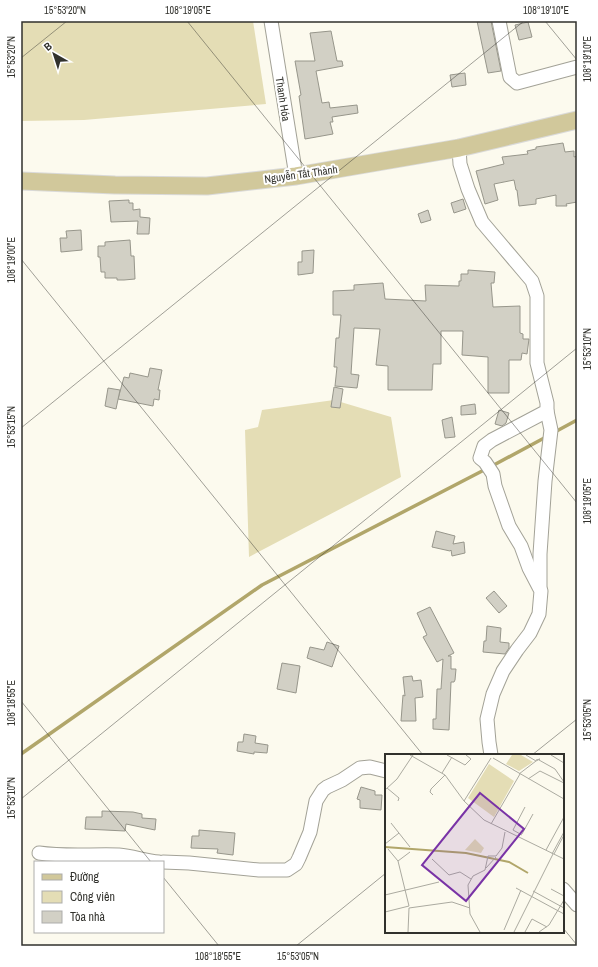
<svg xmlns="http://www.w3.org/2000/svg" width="598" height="967" font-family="'Archivo Narrow',sans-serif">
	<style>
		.green { fill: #e4ddb5 }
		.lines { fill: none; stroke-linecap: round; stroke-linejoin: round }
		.stream { stroke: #b1a66a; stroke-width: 3.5 }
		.building { fill: #d2d0c5; stroke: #97968b }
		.minor-casing { stroke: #a3a297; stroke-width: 15 }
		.major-casing { stroke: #dadad9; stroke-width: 19 }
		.minor { stroke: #fff; stroke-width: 13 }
		.major { stroke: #d1c89b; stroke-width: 17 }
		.ticks { fill: none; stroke: #31312c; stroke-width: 1; stroke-opacity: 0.45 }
		.labels { text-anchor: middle; stroke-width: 4; stroke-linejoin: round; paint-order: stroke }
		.street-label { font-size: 11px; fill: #31312c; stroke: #fff }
		.inset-river { fill: none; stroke: #b1a66a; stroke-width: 2 }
		.inset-road { fill: none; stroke: #abaaa0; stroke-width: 1 }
		.view { fill: #7933a6; fill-opacity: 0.15; stroke: #7933a6; stroke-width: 2 }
		.inset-edge { fill: none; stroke: #31312c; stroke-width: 2 }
		.neatline { fill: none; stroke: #31312c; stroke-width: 1.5 }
		.ticks-label { font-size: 10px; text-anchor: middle; fill: #31312c }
	</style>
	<rect width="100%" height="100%" fill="#fcfaee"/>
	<g class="green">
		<path d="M21,21H253L266,104L84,120L21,121Z"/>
		<path d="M334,400L391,417L401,477L249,557L245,430L258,427L262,410Z"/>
	</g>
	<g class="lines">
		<g class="stream">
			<path d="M553,433L577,420"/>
			<path d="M492,466L546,437"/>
			<path d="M21,754L262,585L486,469"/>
		</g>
	</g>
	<g class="building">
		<path d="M477,21H491L501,71L488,73Z"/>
		<path d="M528,22L532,37L519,40L515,25Z"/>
		<path d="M331,31L337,61H342L343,66L316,71L322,103L329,102L330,108L357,105L358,113L332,117L333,122H330L333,134L305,139L299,96L301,95L295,61H315L310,33Z"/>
		<path d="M465,73L466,85L452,87L450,75Z"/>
		<path d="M563,143L565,152L574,151V157L577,156V202L566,204L567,206H556V195L536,199V204L519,206L517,190H516L514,180L494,184L498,200L485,204L476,171L504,164L502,157L528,154L527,151L536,149V147Z"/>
		<path d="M463,199L466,209L454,213L451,203Z"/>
		<path d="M129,200V203H133V210L140,209V217L150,218L149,234H137L138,221L111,222L109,201Z"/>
		<path d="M428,210L431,220L421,223L418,214Z"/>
		<path d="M81,230L82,250L61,252L60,238H67L66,231Z"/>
		<path d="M130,240L131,256H134L135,279L124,280H117V278H105V272H101L100,257H98V246H105V242Z"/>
		<path d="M314,250L313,273L298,275V262H302V251Z"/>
		<path d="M468,270L495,272L494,283H491L493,307L520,306V333L523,334V339H529L527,354L522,353L521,360H509V393H488V357L462,355L463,331H441V364H433L432,390H388V366L376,365L380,329L354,328L351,374L359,375L357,388L335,386L337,367H334L336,338H339L341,315H333V291L354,290V285L383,283L385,299L426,301L425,285L459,286V281H461V274H468Z"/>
		<path d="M150,368L162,370L158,390H160L159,400L154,399L153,406L118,399L124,377L129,378L130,373L148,377Z"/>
		<path d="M334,387L343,389L340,408L331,407Z"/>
		<path d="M108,388L120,390L116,409L105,406Z"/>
		<path d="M475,404L476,414L461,415V406Z"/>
		<path d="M499,410L509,413L506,423L502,426L495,424Z"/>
		<path d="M452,417L455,437L445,438L442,420Z"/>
		<path d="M436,531L455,536L453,544L464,542L465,553L452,556L451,550L450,551L432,547Z"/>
		<path d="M494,591L507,606L499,613L486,598Z"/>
		<path d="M430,607L454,653L448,656H451V669H456L455,680L454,682H451L449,730L433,729V719H436L437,689H441L443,659L437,662L423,637L427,635L417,613Z"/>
		<path d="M487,626L501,628L500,642L509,643V648L505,654L483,652L484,641H486Z"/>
		<path d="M327,642L339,646L332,667L307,658L310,647L324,650Z"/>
		<path d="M282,663L300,666L296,693L277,689Z"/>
		<path d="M412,676L413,681L421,680L423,697L415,698L416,721H401L403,695L405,696L403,677Z"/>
		<path d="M244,734L256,736L255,743L268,745L267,753L254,752V754L237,751L238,742H243Z"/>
		<path d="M361,787L375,791V795H382L381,810L360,808V800L357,799Z"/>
		<path d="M102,811L133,812L142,814V818L156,819L155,830L126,824L125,831L85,829L86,817H102Z"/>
		<path d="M199,830L235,833L233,855L217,853L218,849L191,848L192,836H199Z"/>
	</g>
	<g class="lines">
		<defs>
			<g id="minor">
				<path d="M271,21L296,176"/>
				<path d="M499,21L510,77L517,83L577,67"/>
				<path d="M459,148L460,164L468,189L482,222L532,281L537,296V363L547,403V411L492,440L484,446L480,458L485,462L493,474L495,486L509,526L521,546L529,568L541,591L539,614L530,633L517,650L503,671L493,694L487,719L489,742L491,755"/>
				<path d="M540,587V554L545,481L551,430L547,411"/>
				<path d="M39,853C66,857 92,854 119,855C133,856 145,861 159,862"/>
				<path d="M163,862L189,863L259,870H287L296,864L299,858L310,832L316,801L323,790L327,787L342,780L360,768L370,767L386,771"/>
				<path d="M563,889L577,905"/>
			</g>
			<path id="major" d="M21,181L115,185L207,186L296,176L459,148L577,120"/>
		</defs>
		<use href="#minor" class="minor-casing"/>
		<use href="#major" class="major-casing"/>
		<use href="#minor" class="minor"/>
		<use href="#major" class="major"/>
	</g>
	<path class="ticks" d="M187,21L577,503M545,21L577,60M21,58L67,21M21,259L423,755M21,428L524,21M21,701L151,862M532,755L577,719M21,799L577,348M163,877L219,946M563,928L577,945M296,946L386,873"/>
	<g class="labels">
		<g class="street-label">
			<text transform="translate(283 99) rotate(81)" y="4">Thanh Hóa</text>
			<text transform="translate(301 174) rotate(-8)" y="4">Nguyễn Tất Thành</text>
		</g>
	</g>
	<g transform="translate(385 754)">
		<rect width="179" height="179" fill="#fcfaee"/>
		<path d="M127,1H136L148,8L134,17L121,10ZM104,10L129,27L109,63L83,44ZM90,85L99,94L96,99L80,96Z" fill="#e4ddb5"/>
		<path class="inset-river" d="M0,93L81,99L124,108L143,119"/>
		<path class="inset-road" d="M25,1L60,21L79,47L99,66L179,105M62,1L80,11L86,5L81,1M141,1L151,7L155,5L151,6M166,1L179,9M108,4L179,45M154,6L170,15L179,28M57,19L67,3M134,20L151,7M143,25L155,17L179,29M2,34L14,44L13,47M0,36L12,25L28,1M48,41L45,38L46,35L60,21M79,47L106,4M6,69L25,93M106,70L135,20M137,80L148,60M137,81L128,76L140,53M0,90L14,79M161,96L179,63M167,100L179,78M169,100L179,81M47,105L64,121L75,118L86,125M13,107L25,98M101,114L111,103M131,134L179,160M166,135L179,142M148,137L179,154M0,141L54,128M0,158L24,152L13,107L3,95M119,176L136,136M23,178L24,154L67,148L85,154M95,178L85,160L83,131L88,122L100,116L103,102H111L117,94L120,78M129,178L168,100M140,178L147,165L162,173M154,178L164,171L179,146"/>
		<path class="view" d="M95,39L139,75L81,147L37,111Z"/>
		<rect width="179" height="179" class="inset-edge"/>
	</g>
	<rect width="598" height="967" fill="none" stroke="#ffffff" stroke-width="44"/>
	<rect x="34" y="861" width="130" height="72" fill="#ffffff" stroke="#adadab"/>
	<rect x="42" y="874" width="20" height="6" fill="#d1c89b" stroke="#adadab"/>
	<text x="70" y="881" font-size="12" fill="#31312c">Đường</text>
	<rect x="42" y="891" width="20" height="12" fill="#e4ddb5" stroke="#adadab"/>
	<text x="70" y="901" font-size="12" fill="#31312c">Công viên</text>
	<rect x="42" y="911" width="20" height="12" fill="#d2d0c5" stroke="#adadab"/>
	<text x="70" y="921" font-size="12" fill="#31312c">Tòa nhà</text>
	<g transform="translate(54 54) rotate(321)" stroke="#ffffff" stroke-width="3" paint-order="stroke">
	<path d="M0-3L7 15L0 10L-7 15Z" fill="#31312c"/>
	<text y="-6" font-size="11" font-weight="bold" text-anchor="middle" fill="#31312c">B</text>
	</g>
	<rect x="22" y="22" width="554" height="923" class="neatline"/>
	<g class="ticks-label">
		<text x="65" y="14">15°53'20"N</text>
		<text x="188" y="14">108°19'05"E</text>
		<text x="546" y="14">108°19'10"E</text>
		<text transform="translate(11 57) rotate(-90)" y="4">15°53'20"N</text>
		<text transform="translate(587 59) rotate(-90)" y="4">108°19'10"E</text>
		<text transform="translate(11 260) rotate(-90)" y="4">108°19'00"E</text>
		<text transform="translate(587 349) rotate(-90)" y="4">15°53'10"N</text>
		<text transform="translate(11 427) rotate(-90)" y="4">15°53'15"N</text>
		<text transform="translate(587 501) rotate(-90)" y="4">108°19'05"E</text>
		<text transform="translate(11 703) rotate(-90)" y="4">108°18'55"E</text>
		<text transform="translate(587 720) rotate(-90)" y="4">15°53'05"N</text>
		<text transform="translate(11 798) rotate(-90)" y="4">15°53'10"N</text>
		<text x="218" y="960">108°18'55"E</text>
		<text x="298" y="960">15°53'05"N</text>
	</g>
</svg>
